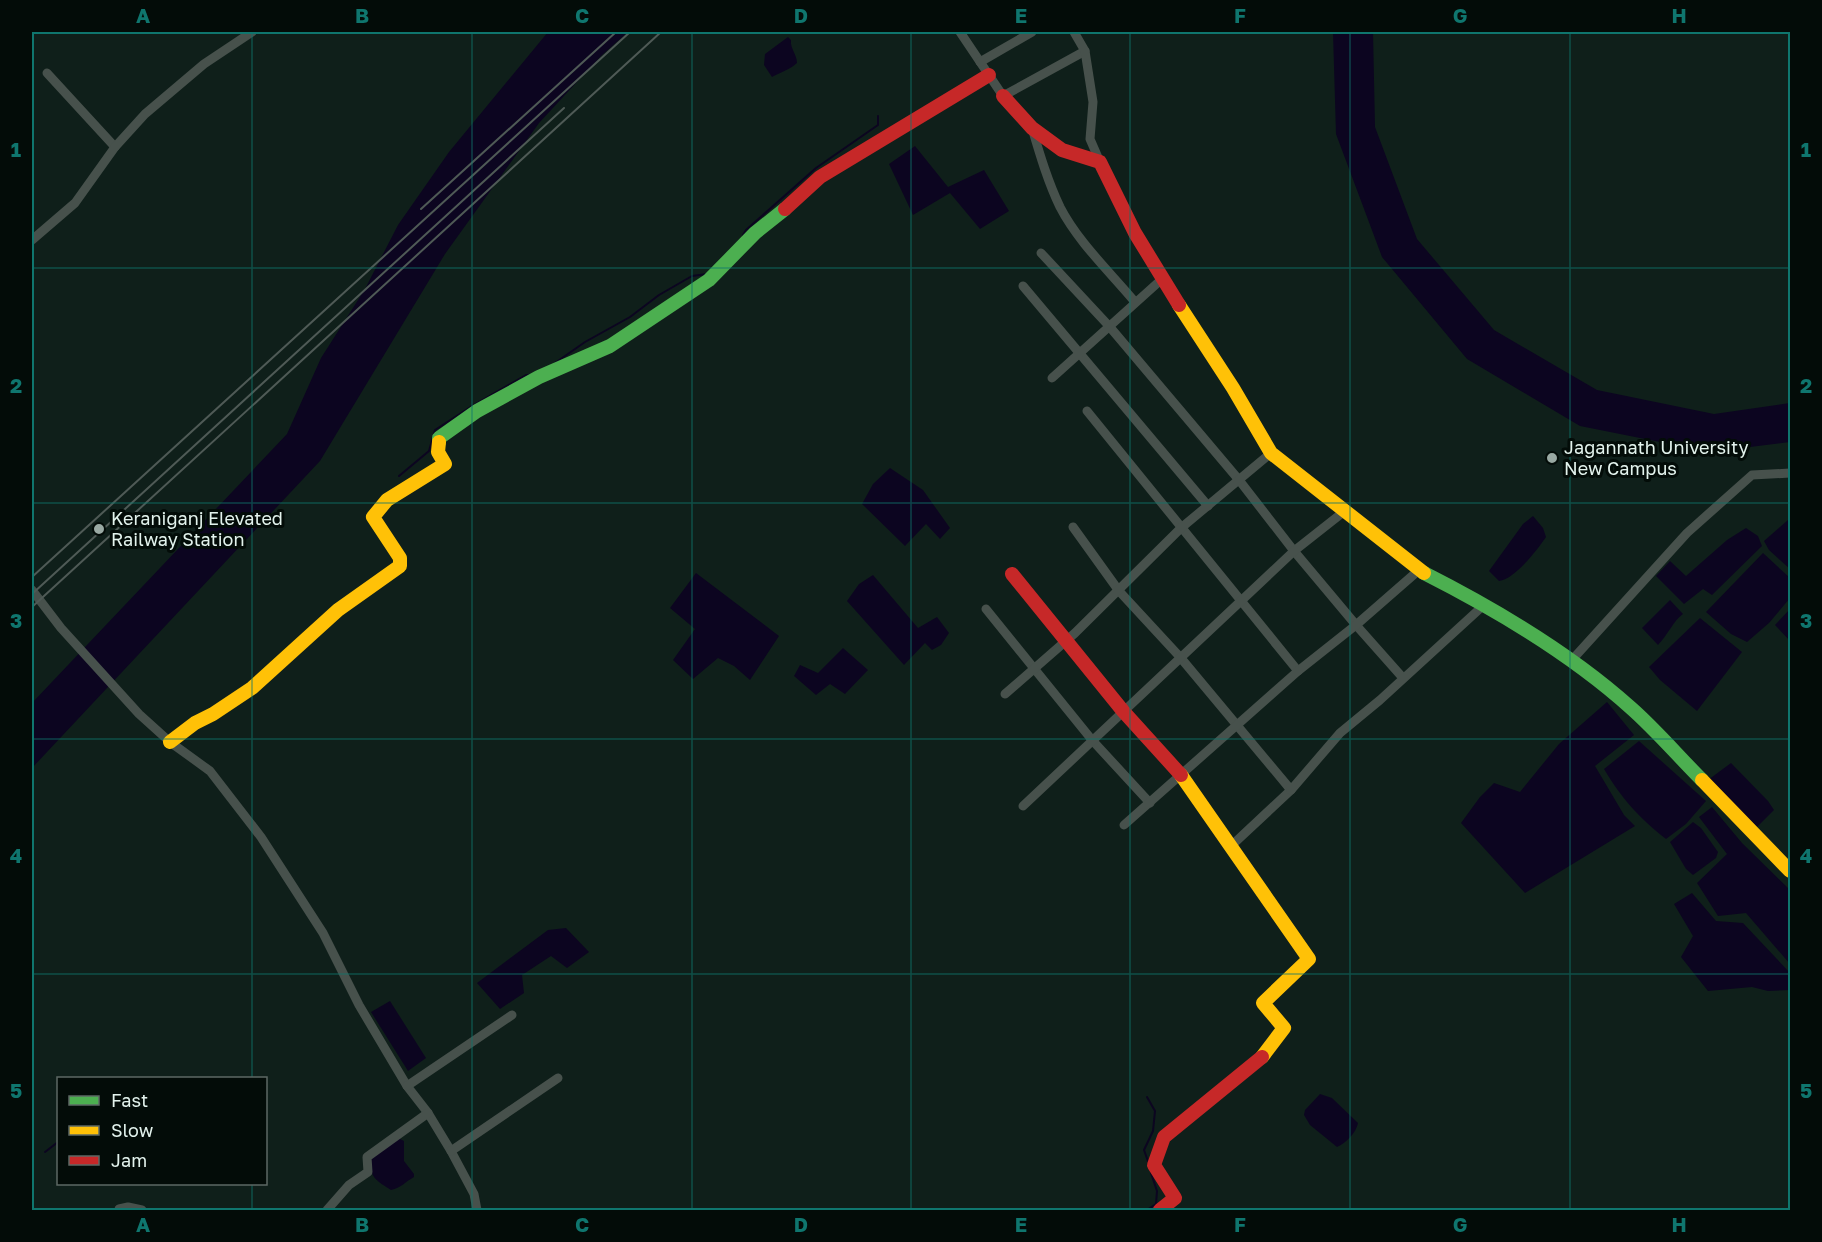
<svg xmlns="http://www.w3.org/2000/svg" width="1822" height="1242" font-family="'Golos Text',sans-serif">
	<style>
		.water { fill: #0c0520 }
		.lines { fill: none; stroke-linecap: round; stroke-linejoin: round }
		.stream { stroke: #0c0520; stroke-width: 2 }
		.street { stroke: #47514c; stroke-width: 9 }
		.fast { stroke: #4caf50; stroke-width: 14 }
		.slow { stroke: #ffc107; stroke-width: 14 }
		.jam { stroke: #c62828; stroke-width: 14 }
		.rail { stroke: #4f5a56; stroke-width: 2 }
		.grid { fill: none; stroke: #0f766e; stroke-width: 1.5; stroke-opacity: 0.55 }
		.poi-dot { fill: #99a9a3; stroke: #030c08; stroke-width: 2 }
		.labels { text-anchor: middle; stroke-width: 6; stroke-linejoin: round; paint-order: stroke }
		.poi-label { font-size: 18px; fill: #e3f3ed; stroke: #030c08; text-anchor: start }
		.neatline { fill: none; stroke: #0f766e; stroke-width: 2 }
		.grid-label { font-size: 20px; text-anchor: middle; font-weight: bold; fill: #0f766e }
	</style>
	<rect width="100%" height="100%" fill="#0f1f1a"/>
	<g class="water">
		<path d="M548,32H628L601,56L539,123L445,254L320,461L32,768V703L287,434L321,358L365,289L398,225L449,152Z"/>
		<path d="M1333,32H1373L1375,127L1417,239L1494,330L1597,390L1714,414L1790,403V442L1710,452L1580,426L1467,359L1382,257L1336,134Z"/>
		<path d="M788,37L791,40C790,49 797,54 797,63C789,70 781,72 772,77L764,65L765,54Z"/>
		<path d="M915,146L948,187L984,170L1009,211L980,229L950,193L913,215L889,164Z"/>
		<path d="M890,468L923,490L950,528L940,539L926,524L905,546L862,504L873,484Z"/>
		<path d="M1533,516L1543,528L1546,537C1537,550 1515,579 1499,581L1489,571L1523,524Z"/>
		<path d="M1788,520L1790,523V569L1769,550L1764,541Z"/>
		<path d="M1746,528L1758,536L1762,546L1712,595L1703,589L1684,604L1656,576L1670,561L1686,576L1727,540Z"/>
		<path d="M1763,553L1790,578V598L1769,623L1747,642L1731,634L1706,612Z"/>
		<path d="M696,573L779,636L750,680L734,666L718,658L693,679L673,660L695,629L670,608Z"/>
		<path d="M873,575L918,628L937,617L949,633L941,645L932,650L925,643L904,665L847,601L859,584Z"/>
		<path d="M1670,600L1683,614C1674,620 1667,636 1658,645L1642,628Z"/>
		<path d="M1790,609V641L1775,625Z"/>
		<path d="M1700,618L1742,652L1697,711L1660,680L1649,667Z"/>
		<path d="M843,648L868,670L845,694L830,684L816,695L794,676L800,665L818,673Z"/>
		<path d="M1607,702L1634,735L1595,766L1624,815L1635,826L1525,893L1461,823L1480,797L1494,783L1520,792L1559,744Z"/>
		<path d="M1639,741L1706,801L1686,824L1666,839C1638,817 1622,799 1604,769Z"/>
		<path d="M1731,763L1768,801L1774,810L1757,827L1708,780Z"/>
		<path d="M1712,807L1742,843L1790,890V964L1746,913L1718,916L1699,886L1697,883L1727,854L1699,817Z"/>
		<path d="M1693,822L1701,828L1718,852L1716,858L1693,875L1686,869L1670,842Z"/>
		<path d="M1692,893L1716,921L1743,923L1790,973V990L1768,991L1752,987L1708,991L1681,957L1693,936L1674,904Z"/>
		<path d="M566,928L589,952L567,968L551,956L522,975L524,993L500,1009L477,983L548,930Z"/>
		<path d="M390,1001L426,1058L408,1071L371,1012Z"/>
		<path d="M1320,1094L1332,1098L1358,1123C1356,1133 1346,1143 1337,1147L1310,1125L1304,1115L1305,1110Z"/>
		<path d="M398,1138L404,1141V1161L414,1174V1177C405,1182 401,1188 391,1190C377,1181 369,1177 370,1159Z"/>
	</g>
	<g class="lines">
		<g class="stream">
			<path d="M743,235L746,230L816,168L878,125V116"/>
			<path d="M555,363L585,342L630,317L659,295L692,276L707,274"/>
			<path d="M399,476L429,451L435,430L472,406L526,375H530"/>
			<path d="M1147,1097L1155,1111L1153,1131L1144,1150L1149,1164"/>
			<path d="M45,1152L58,1142"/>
			<path d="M1147,1210L1156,1204L1157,1191L1151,1173"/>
		</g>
		<g class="street">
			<path d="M960,32L1003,96L1085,51"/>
			<path d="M1074,32L1085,51L1093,102L1090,139L1100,162"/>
			<path d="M980,62L1032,32"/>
			<path d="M47,73L115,147"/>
			<path d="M1032,128C1040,155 1048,182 1060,207C1078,242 1110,272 1135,302"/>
			<path d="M32,240L75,203L115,147L145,114L204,64L252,32"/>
			<path d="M1041,253L1109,326L1239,480L1294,551L1356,625L1403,678"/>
			<path d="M1023,286L1208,506"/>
			<path d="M1052,378L1162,279"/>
			<path d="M1087,411L1298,671"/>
			<path d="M1073,527L1119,591L1180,657L1291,790L1230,847"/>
			<path d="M32,590L61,628L139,714L170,742L210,771L261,837L323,933L359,1005L407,1086L428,1113L451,1151L474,1194L477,1210"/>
			<path d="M986,609L1092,740L1150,803"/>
			<path d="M1571,661L1687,533L1752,475L1790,473"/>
			<path d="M1005,694L1075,633L1181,528L1271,453"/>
			<path d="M1291,790L1340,733L1380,700L1485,604"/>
			<path d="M1023,806L1294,551L1346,510"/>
			<path d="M1124,825L1298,671L1356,625L1419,570"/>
			<path d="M407,1086L512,1015"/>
			<path d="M451,1151L558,1078"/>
			<path d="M119,1209L128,1207L142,1210"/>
			<path d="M327,1210L349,1185L368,1172L367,1157L428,1113"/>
		</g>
		<g class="fast">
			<path d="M439,442V438L477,411L539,377L610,346L709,280L755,233L785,209"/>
			<path d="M1424,573C1497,610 1570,653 1631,708C1656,730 1678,756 1702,780"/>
		</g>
		<g class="slow">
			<path d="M1179,305L1233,388L1271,453L1424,573"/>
			<path d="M170,742L195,723L213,714L252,688L338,610L400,566V558L373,517L387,500L445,464L438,452L439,442"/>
			<path d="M1181,775L1309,959L1263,1003L1284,1028L1262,1057"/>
			<path d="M1702,780L1790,871"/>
		</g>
		<g class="jam">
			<path d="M1003,96L1032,128L1062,150L1100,162L1135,233L1179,305"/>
			<path d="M785,209L820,177L989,75"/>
			<path d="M1012,574L1123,711L1181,775"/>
			<path d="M1160,1210L1175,1198L1154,1165L1164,1137L1262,1057"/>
		</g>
		<g class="rail">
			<path d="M421,209L616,32"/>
			<path d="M32,577L630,32"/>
			<path d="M32,594L564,108"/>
			<path d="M32,607L661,32"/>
		</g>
	</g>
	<path class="grid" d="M252,32V1078M472,32V1210M692,32V1210M911,32V1210M1130,32V1210M1350,32V1210M1570,32V1210M32,268H1790M32,503H1790M32,739H1790M32,974H1790M252,1184V1210"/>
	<g class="poi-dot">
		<circle cx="1552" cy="458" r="6"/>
		<circle cx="99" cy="529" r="6"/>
	</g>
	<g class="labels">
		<g class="poi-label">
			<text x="1564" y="454">Jagannath University<tspan x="1564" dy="21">New Campus</tspan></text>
			<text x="111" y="525">Keraniganj Elevated<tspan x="111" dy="21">Railway Station</tspan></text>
		</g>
	</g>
	<rect width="1822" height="1242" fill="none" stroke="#030c08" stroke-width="66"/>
	<rect x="57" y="1077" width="210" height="108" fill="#030c08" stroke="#5d6864" stroke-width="1.5"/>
	<rect x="69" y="1096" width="30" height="9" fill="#4caf50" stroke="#5d6864" stroke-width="1.5"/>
	<text x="111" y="1107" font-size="18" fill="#e3f3ed">Fast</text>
	<rect x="69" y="1126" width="30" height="9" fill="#ffc107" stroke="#5d6864" stroke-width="1.5"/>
	<text x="111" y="1137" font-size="18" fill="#e3f3ed">Slow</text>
	<rect x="69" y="1156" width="30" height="9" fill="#c62828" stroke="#5d6864" stroke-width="1.5"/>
	<text x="111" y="1167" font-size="18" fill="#e3f3ed">Jam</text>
	<rect x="33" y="33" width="1756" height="1176" class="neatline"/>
	<g class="grid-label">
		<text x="143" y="23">A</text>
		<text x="362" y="23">B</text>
		<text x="582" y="23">C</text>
		<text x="801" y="23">D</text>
		<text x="1021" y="23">E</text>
		<text x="1240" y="23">F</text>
		<text x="1460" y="23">G</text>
		<text x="1679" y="23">H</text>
		<text x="16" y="157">1</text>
		<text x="1806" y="157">1</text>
		<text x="16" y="393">2</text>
		<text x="1806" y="393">2</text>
		<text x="16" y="628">3</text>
		<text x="1806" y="628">3</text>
		<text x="16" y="863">4</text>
		<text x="1806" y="863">4</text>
		<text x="16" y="1098">5</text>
		<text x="1806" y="1098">5</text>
		<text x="143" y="1232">A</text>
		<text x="362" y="1232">B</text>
		<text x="582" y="1232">C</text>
		<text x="801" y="1232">D</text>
		<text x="1021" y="1232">E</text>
		<text x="1240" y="1232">F</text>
		<text x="1460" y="1232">G</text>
		<text x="1679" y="1232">H</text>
	</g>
</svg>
